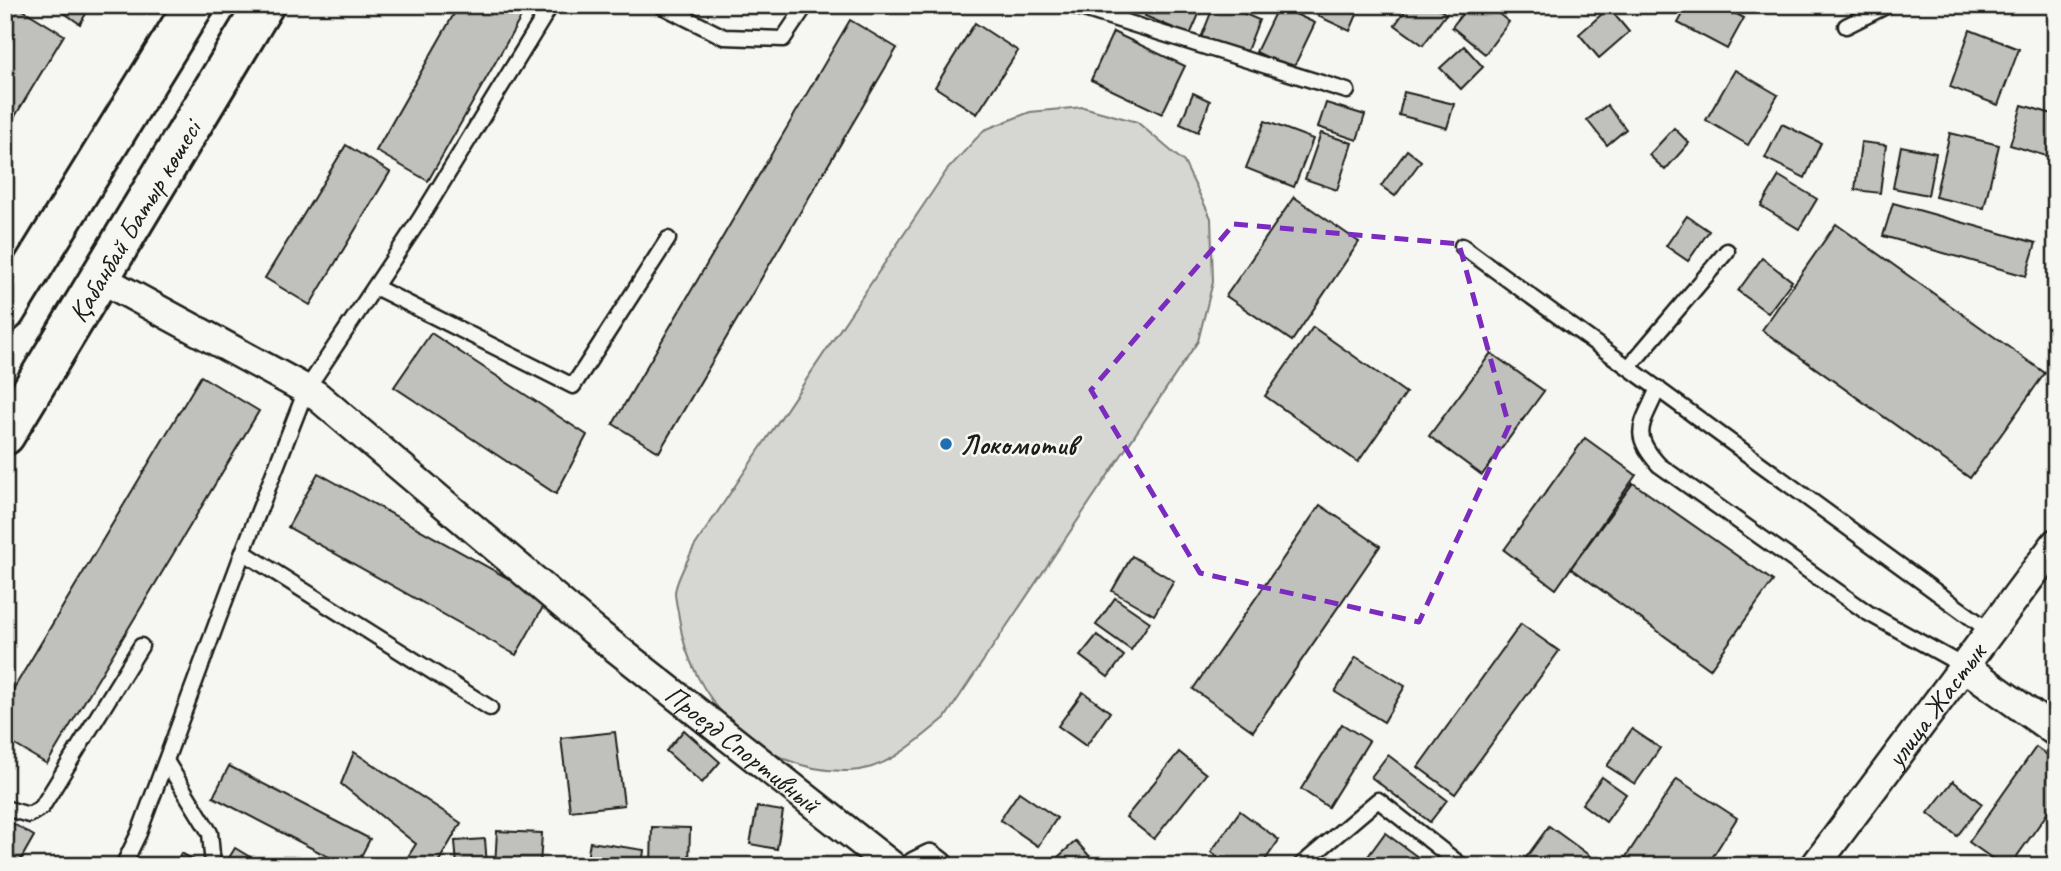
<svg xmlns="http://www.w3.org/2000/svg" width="2061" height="871" font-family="Caveat,sans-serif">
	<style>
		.green { fill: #d6d6d2; stroke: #797977; stroke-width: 2 }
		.building { fill: #c0c0bd; stroke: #1c1c1c; stroke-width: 2 }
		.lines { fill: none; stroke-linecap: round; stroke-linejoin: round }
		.lane-casing { stroke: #1c1c1c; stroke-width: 19 }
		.street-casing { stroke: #1c1c1c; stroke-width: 33 }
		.secondary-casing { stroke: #1c1c1c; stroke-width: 44 }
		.lane { stroke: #f6f6f2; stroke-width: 14 }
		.street { stroke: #f6f6f2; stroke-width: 28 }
		.secondary { stroke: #f6f6f2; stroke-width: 38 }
		.marked { fill: none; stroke: #7b2cbf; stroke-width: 5; stroke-dasharray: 14 9; stroke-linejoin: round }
		.poi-dot { fill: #1f6fb2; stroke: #f6f6f2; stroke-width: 2.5 }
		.labels { text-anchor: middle; stroke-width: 5; stroke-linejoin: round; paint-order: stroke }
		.street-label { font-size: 28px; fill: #1c1c1c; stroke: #f6f6f2 }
		.poi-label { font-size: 28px; font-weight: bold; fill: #1c1c1c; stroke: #f6f6f2; text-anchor: start }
	</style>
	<rect width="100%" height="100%" fill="#f6f6f2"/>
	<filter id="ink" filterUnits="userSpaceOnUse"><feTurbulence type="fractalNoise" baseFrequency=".0143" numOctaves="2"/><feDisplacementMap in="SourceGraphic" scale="14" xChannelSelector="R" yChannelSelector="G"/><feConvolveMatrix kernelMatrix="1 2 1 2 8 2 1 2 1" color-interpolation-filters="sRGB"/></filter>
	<g filter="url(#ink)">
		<path class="green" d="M1083,107L1137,122L1184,162L1211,218L1213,282L1198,341L945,718C917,741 887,770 849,771C762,774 690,701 679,618C678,610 675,600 675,592C677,578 688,560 694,547L947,170L984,130L1030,112Z"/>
		<g class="building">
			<path d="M5,5H15L64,35L5,133Z"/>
			<path d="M53,5H91L80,24Z"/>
			<path d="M459,5H528L428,181L376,151Z"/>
			<path d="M1101,5H1136L1129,19Z"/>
			<path d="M1149,5H1203L1190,35L1145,16Z"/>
			<path d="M1214,5H1224L1259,20L1245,56L1201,38Z"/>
			<path d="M1323,5H1361L1350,31L1318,16Z"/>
			<path d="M1409,5H1434L1446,14L1423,45L1395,25Z"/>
			<path d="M1469,5H1488L1509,22L1485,54L1452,27Z"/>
			<path d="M1688,5H1720L1744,18L1727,49L1678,23Z"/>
			<path d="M1278,6L1315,23L1293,69L1256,52Z"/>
			<path d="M1609,8L1629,32L1599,58L1579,34Z"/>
			<path d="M850,20L897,48L659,452L613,424Z"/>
			<path d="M975,23L1018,51L977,114L935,87Z"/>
			<path d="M1970,30L2019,49L1998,105L1950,87Z"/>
			<path d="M1113,32L1185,66L1162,114L1091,80Z"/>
			<path d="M1464,46L1483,67L1461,89L1440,68Z"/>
			<path d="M1735,70L1778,95L1748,145L1706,120Z"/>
			<path d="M1404,92L1454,104L1447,128L1399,115Z"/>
			<path d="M1193,93L1210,101L1198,132L1180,124Z"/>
			<path d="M1326,103L1365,115L1357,140L1318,127Z"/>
			<path d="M1607,105L1626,129L1607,145L1587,120Z"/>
			<path d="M2022,105L2056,115V159L2010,145Z"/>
			<path d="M1265,121L1313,139L1294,187L1246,168Z"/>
			<path d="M1782,124L1821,143L1805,178L1765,158Z"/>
			<path d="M1674,128L1689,143L1665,170L1649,155Z"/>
			<path d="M1321,133L1352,143L1337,190L1305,179Z"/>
			<path d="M1950,133L1999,145L1984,208L1935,197Z"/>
			<path d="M1861,142L1886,145L1880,193L1855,190Z"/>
			<path d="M346,145L390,172L310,305L265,278Z"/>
			<path d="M1901,146L1936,153L1928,195L1893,188Z"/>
			<path d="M1407,150L1421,161L1395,196L1381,186Z"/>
			<path d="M1779,176L1817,199L1799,229L1761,206Z"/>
			<path d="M1294,197L1359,242L1292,341L1226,296Z"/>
			<path d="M1893,203L2036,243L2026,276L1883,236Z"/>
			<path d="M1687,216L1709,231L1688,261L1666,246Z"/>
			<path d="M1836,224L2045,373L1970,478L1762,330Z"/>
			<path d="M1762,258L1792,281L1768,313L1738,291Z"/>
			<path d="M1313,327L1406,393L1358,462L1265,396Z"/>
			<path d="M431,333L587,435L556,494L394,387Z"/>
			<path d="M1491,353L1544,391L1482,475L1429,436Z"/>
			<path d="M201,376L259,411L47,764L5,739V703Z"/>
			<path d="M1585,438L1636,475L1556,589L1504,550Z"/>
			<path d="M318,473L547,600L516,655L288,527Z"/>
			<path d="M1633,483L1773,581L1710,669L1571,568Z"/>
			<path d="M1320,505L1380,546L1253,731L1193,689Z"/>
			<path d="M1132,556L1174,581L1154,615L1112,591Z"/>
			<path d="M1115,598L1150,622L1131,650L1096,625Z"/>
			<path d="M1521,624L1559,651L1455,794L1418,767Z"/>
			<path d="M1097,635L1124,656L1108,677L1080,656Z"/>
			<path d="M1356,657L1405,686L1384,722L1335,692Z"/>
			<path d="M1083,692L1110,712L1086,746L1058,726Z"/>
			<path d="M1342,724L1369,741L1328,807L1301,789Z"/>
			<path d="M1632,729L1660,748L1635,784L1607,766Z"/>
			<path d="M684,730L720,762L702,783L666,751Z"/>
			<path d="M615,732L624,805L570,811L561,738Z"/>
			<path d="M2036,747L2056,761V801L2010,866H2003L1969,842Z"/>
			<path d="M354,752L461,823L436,866H402L416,844L341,784Z"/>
			<path d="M1179,752L1206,774L1154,839L1126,817Z"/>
			<path d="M1388,755L1447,800L1430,822L1371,777Z"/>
			<path d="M229,766L370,839L356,866H346L213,797Z"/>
			<path d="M1602,777L1626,794L1606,822L1582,804Z"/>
			<path d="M1677,779L1737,818L1707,866H1620Z"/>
			<path d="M1953,781L1982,804L1957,836L1928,813Z"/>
			<path d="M1019,792L1057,818L1038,846L1000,820Z"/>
			<path d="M757,807L783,811L777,849L750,844Z"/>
			<path d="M1240,811L1279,840L1261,866H1230L1211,852Z"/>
			<path d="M5,819L34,836L17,866H5Z"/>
			<path d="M1549,826L1590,856L1583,866H1520Z"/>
			<path d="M652,827L690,828L689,866H651Z"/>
			<path d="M497,831L542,833L540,866H495Z"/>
			<path d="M1385,833L1430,866H1361Z"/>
			<path d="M485,839L487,866H457L455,841Z"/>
			<path d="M1076,841L1092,859L1084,866H1048Z"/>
			<path d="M590,842L644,850L642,866H586Z"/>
			<path d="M235,848L265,866H224Z"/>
			<path d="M181,853L205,866H174Z"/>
		</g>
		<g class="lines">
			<defs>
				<g id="lane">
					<path d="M660,5L724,37L783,39L806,5"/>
					<path d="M1071,5L1347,91"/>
					<path d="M1846,26L1888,5"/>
					<path d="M1462,246L1991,632"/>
					<path d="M375,287L573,386L668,239"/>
					<path d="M1629,367L1727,251"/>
					<path d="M1658,388C1643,425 1629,432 1659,465L1868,613L1965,667"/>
					<path d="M243,552L306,390L420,219L551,5"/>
					<path d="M166,761L210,833L213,866"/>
					<path d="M5,808L29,815L42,807L141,646"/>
					<path d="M123,866L139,833L243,552L490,708"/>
					<path d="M1300,866L1378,800L1462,866"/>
				</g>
				<g id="street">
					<path id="s1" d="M100,278L316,395L593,630L892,866"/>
					<path d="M1965,667L2056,732"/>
					<path d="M916,866L930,859L939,866"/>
					<path id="s2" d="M1815,866L2056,543"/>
				</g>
				<g id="secondary">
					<path d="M5,312L194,5"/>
					<path id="s3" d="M5,435L264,5"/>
				</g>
			</defs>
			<use href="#lane" class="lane-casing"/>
			<use href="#street" class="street-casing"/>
			<use href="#secondary" class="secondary-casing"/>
			<use href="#lane" class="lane"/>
			<use href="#street" class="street"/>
			<use href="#secondary" class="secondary"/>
		</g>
	</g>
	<path class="marked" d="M1234,224L1459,244L1509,426L1419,622L1200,573L1091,390Z"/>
	<circle class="poi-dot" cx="946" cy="444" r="7"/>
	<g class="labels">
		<g class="street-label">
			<text dy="10" stroke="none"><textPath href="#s3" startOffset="250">Қабанбай Батыр көшесі</textPath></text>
			<text dy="10" stroke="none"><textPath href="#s2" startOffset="201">улица Жастык</textPath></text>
			<text dy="10" stroke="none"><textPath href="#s1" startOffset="800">Проезд Спортивный</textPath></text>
		</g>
		<g class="poi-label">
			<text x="960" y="454">Локомотив</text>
		</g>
	</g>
	<rect width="2061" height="871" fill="none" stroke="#f6f6f2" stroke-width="28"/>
	<rect x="14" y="14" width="2033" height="843" fill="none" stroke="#1c1c1c" stroke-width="2.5" filter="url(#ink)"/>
</svg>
